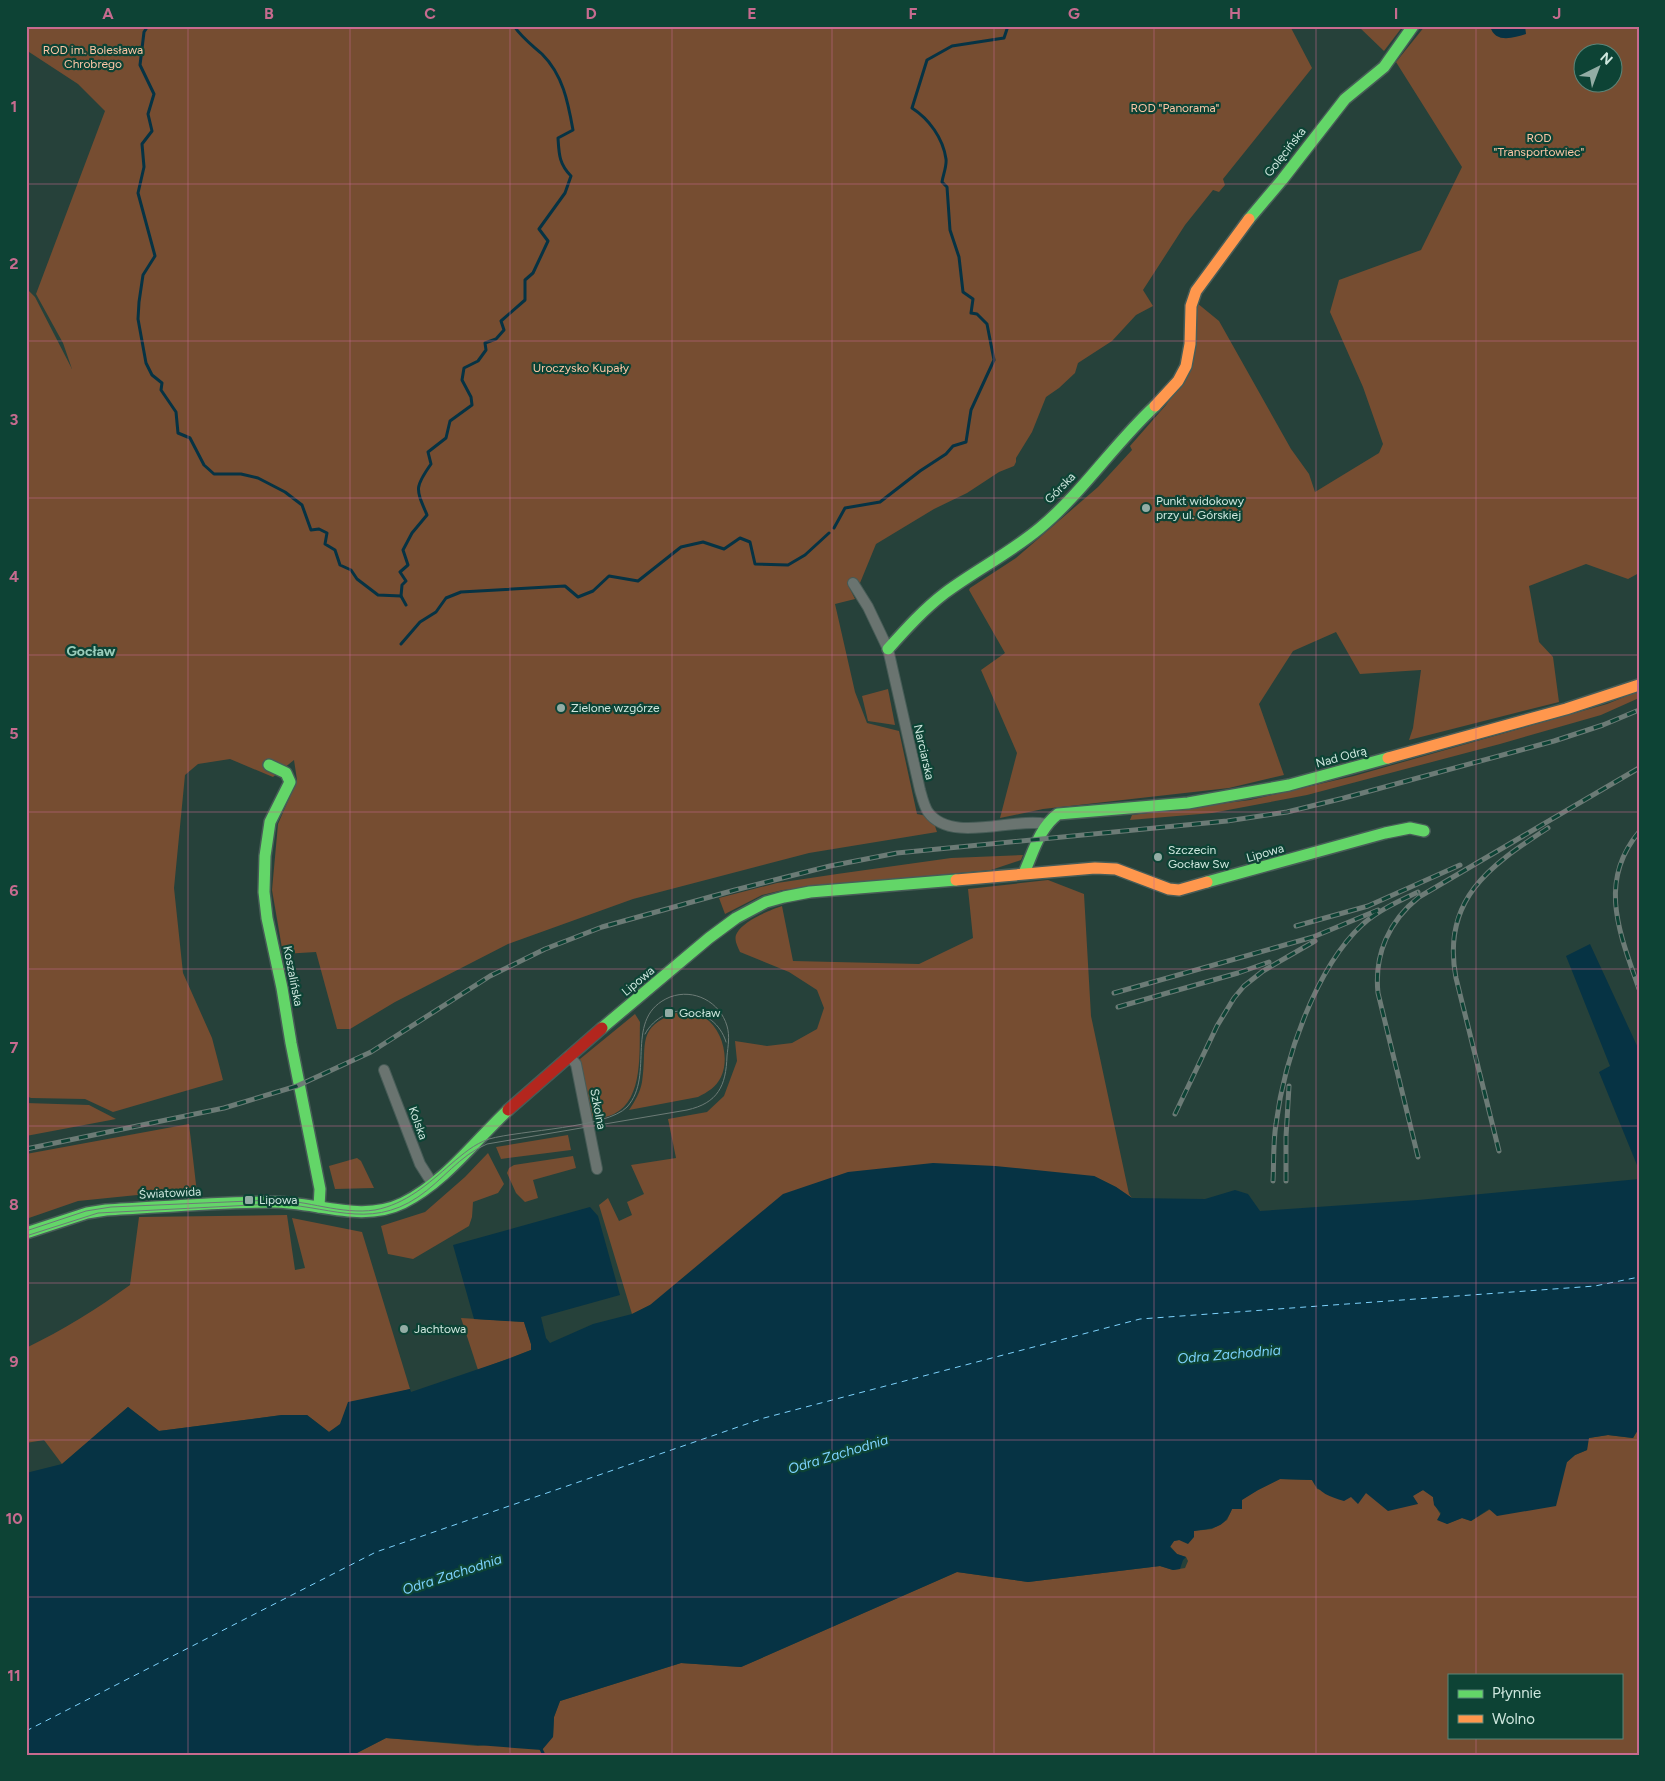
<svg xmlns="http://www.w3.org/2000/svg" width="1665" height="1781" font-family="Figtree,sans-serif">
	<style>
		.green { fill: #764d31; fill-rule: evenodd }
		.water { fill: #063344 }
		.lines { fill: none; stroke-linecap: round; stroke-linejoin: round }
		.stream { stroke: #063344; stroke-width: 3 }
		.ferry { stroke: #7dd2fc; stroke-width: 1; stroke-dasharray: 6 5; stroke-linecap: butt }
		.street-casing { stroke: #475c57; stroke-width: 12 }
		.fast-casing { stroke: #475c57; stroke-width: 14 }
		.slow-casing { stroke: #475c57; stroke-width: 14 }
		.jam-casing { stroke: #475c57; stroke-width: 14 }
		.street { stroke: #6a7470; stroke-width: 10 }
		.fast { stroke: #63d668; stroke-width: 11 }
		.slow { stroke: #ff974d; stroke-width: 11 }
		.jam { stroke: #b3261e; stroke-width: 11 }
		.tram { stroke: #6c7b76; stroke-width: 1 }
		.rail-casing { stroke: #6c7b76; stroke-width: 5 }
		.rail { stroke: #0d4335; stroke-width: 3; stroke-dasharray: 9; stroke-linecap: butt }
		.grid { fill: none; stroke: #c76b8f; stroke-width: 1; stroke-opacity: 0.55 }
		.poi-dot { fill: #93ada5; stroke: #0d4335; stroke-width: 2 }
		.labels { text-anchor: middle; stroke-width: 4.5; stroke-linejoin: round; paint-order: stroke }
		.park-label { font-size: 12px; fill: #fcc6a6; stroke: #0d4335 }
		.street-label { font-size: 12px; fill: #cee7de; stroke: #0d4335 }
		.poi-label { font-size: 12px; fill: #cee7de; stroke: #0d4335; text-anchor: start }
		.neighbourhood-label { font-size: 14px; font-weight: bold; fill: #98ccba; stroke: #0d4335 }
		.water-label { font-size: 14px; font-style: italic; fill: #7dd2fc; stroke: #0d4335 }
		.neatline { fill: none; stroke: #c76b8f; stroke-width: 2 }
		.grid-label { font-size: 16px; text-anchor: middle; font-weight: bold; fill: #c76b8f }
	</style>
	<rect width="100%" height="100%" fill="#26413a"/>
	<g class="green">
		<path d="M26,26H1290L1312,68L1223,179L1225,185L1219,192L1213,190L1185,225L1143,290L1153,306L1136,315L1112,341L1078,363L1075,373L1059,388L1046,397L1032,432L1016,458V462L1014,466L999,472L967,493L934,509L876,544L860,583H847L855,599L835,604L855,692L867,723L899,731L917,814L932,817L937,832L809,853L633,899L508,944L395,1002L350,1029H337L316,952L283,954L272,890L278,824L297,780L294,760L273,777L230,759L198,764L185,775L174,888L183,973L212,1038L223,1080L113,1112L85,1099L31,1098L26,1096V288L35,297L72,369L63,343L36,294L105,111L78,84L26,50Z"/>
		<path d="M1358,26H1403L1384,51Z"/>
		<path d="M1425,26H1639V573L1628,579L1586,564L1529,586L1539,642L1553,657L1559,702L1409,740L1413,728L1421,670L1360,674L1336,632L1293,651L1259,704L1284,775L1229,788L1043,809L1000,818L1017,753L981,670L1005,653L969,590L970,588L1016,558L1098,487L1132,450L1130,446L1166,405L1191,368L1197,303L1219,321L1291,449L1309,474L1315,492L1379,453L1383,444L1363,387L1330,312L1339,280L1421,250L1462,167L1396,62ZM1582,52H1612V82H1582Z"/>
		<path d="M888,689L895,725L868,721L862,696Z"/>
		<path d="M1639,691V698L1601,715L1500,744L1307,795L1212,813L1130,820L1132,815L1250,800L1354,776L1607,704Z"/>
		<path d="M1023,855L1021,860L991,870L783,890L762,895L725,914L719,898L777,883L837,874L951,858Z"/>
		<path d="M1048,880L1084,894L1091,1016L1129,1194L1132,1198L1116,1187L1094,1176L650,1305L632,1314L599,1205L608,1198L619,1221L632,1215L627,1202L644,1194L631,1165L676,1158L668,1119L707,1112L724,1096L737,1061L735,1041L767,1046L792,1043L817,1029L824,1008L817,990L789,972L740,952C738,947 733,939 737,933C743,921 770,910 782,906L793,961L919,964L973,938L968,889Z"/>
		<path d="M679,1012C688,1012 698,1012 705,1018C722,1029 730,1058 721,1077C716,1087 708,1092 698,1097L629,1110C635,1101 640,1093 642,1082C648,1045 634,1027 679,1012Z"/>
		<path d="M635,1014L640,1022C639,1051 644,1099 614,1114C608,1117 599,1118 592,1120L580,1059Z"/>
		<path d="M26,1103L89,1105L116,1119L26,1136Z"/>
		<path d="M189,1124L197,1193H157L78,1201L26,1219V1154Z"/>
		<path d="M568,1135L571,1150L501,1159L496,1147Z"/>
		<path d="M488,1153L504,1184L498,1193L473,1202L472,1217L469,1226L413,1259L388,1254L381,1226L425,1212L465,1177Z"/>
		<path d="M573,1156L576,1168L533,1180L538,1198L525,1202L516,1193L507,1173L509,1168L514,1165Z"/>
		<path d="M357,1158L361,1161L374,1188L335,1189L329,1166Z"/>
		<path d="M287,1215L295,1270L305,1268L292,1218L362,1232L410,1389L392,1394L329,1432L307,1415H282L159,1431L128,1407L62,1464L44,1440L26,1443V1348C63,1330 97,1309 130,1285L139,1217Z"/>
		<path d="M461,1318L524,1322L531,1344V1350L478,1370Z"/>
		<path d="M1639,1428V1755H353L386,1738L478,1746L553,1737L554,1717L560,1701L681,1663L741,1667L957,1572L1028,1582L1160,1566L1173,1570L1185,1568L1188,1561L1186,1557L1177,1554L1170,1546L1174,1541L1179,1540L1194,1531L1212,1529L1227,1520L1232,1509L1241,1500L1258,1490L1280,1479L1312,1480L1317,1489L1351,1497L1366,1493L1418,1504L1412,1496L1423,1490L1433,1497C1434,1508 1442,1515 1447,1524L1462,1518L1471,1521L1567,1462L1575,1455L1587,1450L1588,1438L1608,1435L1633,1438ZM1449,1675H1621V1737H1449Z"/>
	</g>
	<g class="water">
		<path d="M1490,26H1525L1526,34C1513,38 1495,44 1490,26Z"/>
		<path d="M1590,944L1639,1050V1170L1599,1072L1610,1066L1566,956Z"/>
		<path d="M933,1163L995,1166L1094,1176L1116,1187L1132,1198L1205,1199L1235,1190L1248,1194L1260,1211L1418,1200L1639,1179V1428L1633,1438L1608,1435L1589,1438L1587,1450L1575,1455L1567,1462L1556,1506L1497,1516L1489,1509L1471,1521L1462,1518L1447,1524L1437,1520L1441,1513L1434,1505L1433,1497L1423,1490L1413,1496L1418,1504L1388,1511L1366,1493L1358,1504L1351,1497L1344,1501C1330,1497 1319,1493 1312,1480L1280,1479L1258,1490L1242,1500V1509H1232C1224,1529 1214,1528 1194,1531V1537L1188,1544L1179,1540L1174,1541L1170,1547L1177,1554L1186,1557L1183,1560L1180,1569L1173,1570L1160,1566L1028,1582L957,1572L741,1667L681,1663L560,1701L554,1717L553,1737L542,1750L386,1738L353,1755H26V1473L62,1464L128,1407L159,1431L282,1415H307L329,1432L340,1424L348,1402L410,1389L411,1392L508,1359L531,1350V1344L524,1322L474,1319L453,1245L590,1207L598,1216L620,1295L541,1317L546,1338L550,1343L593,1324L632,1314L650,1305L783,1194L848,1172Z"/>
	</g>
	<g class="lines">
		<g class="stream">
			<path d="M148,26L144,32L140,65L154,94L148,114L152,131L142,144L144,167L138,193L155,256L143,275L139,302L138,319L146,363L152,375L162,383L161,390L176,412L178,433L190,438L204,465L214,474H241L258,478L285,492L302,505L311,530L319,529L327,533L325,544L335,550L340,565L351,570L357,579L378,595L401,596"/>
			<path d="M834,528L845,508L880,502L920,471L946,454L953,446L966,442L971,410L994,360L987,324L977,314L971,313L973,299L963,292L959,257L950,230L947,187L942,182C943,175 947,166 946,159C943,138 929,119 912,108L927,60L952,46L1004,38L1008,26"/>
			<path d="M406,605L401,596L402,585L406,581L400,572L408,565L403,550L412,533L427,515C416,489 414,488 431,464L428,452L446,438L450,421L472,405L471,397L462,380L464,368L478,361L486,350L485,343L496,339L504,330L501,321L525,300V280L533,273L548,241L539,229L565,193L571,176C559,164 559,154 558,138L573,130C568,102 563,75 542,54C532,45 522,38 514,26"/>
			<path d="M401,644L420,622L436,612L446,598L461,592L565,586L578,597L593,591L609,576L638,581L681,547L703,542L724,549L740,538L750,542L755,564L788,565L805,555L829,533"/>
			<path d="M541,1749L544,1755"/>
		</g>
		<path class="ferry" d="M26,1731L376,1552L764,1418L1140,1319L1595,1286L1639,1277"/>
		<defs>
			<g id="street">
				<path d="M853,583L868,607L888,649L920,790C922,797 924,806 928,812C951,844 1013,817 1046,824"/>
				<path d="M569,1056L576,1064L597,1169"/>
				<path d="M384,1070L420,1164L432,1183"/>
			</g>
			<g id="fast">
				<path d="M1249,219L1282,180L1345,99L1384,67L1413,26"/>
				<path d="M888,649C906,629 924,609 945,593C976,570 1010,553 1040,528C1083,492 1114,444 1155,406"/>
				<path d="M269,765L286,773L290,782L270,822L265,856L264,892L267,918L282,988L291,1043L320,1189L319,1207"/>
				<path d="M1024,873C1033,853 1039,828 1058,814L1188,803L1289,785L1388,758"/>
				<path d="M1207,882L1385,833L1410,828L1424,831"/>
				<path d="M602,1028L709,938L736,918L766,902L784,897L810,892L956,880"/>
				<path d="M26,1233L87,1213L106,1210C162,1207 217,1202 273,1202C316,1202 362,1223 403,1203C445,1182 474,1142 508,1110"/>
			</g>
			<g id="slow">
				<path d="M1155,406L1178,381L1186,366L1190,344L1191,306L1196,291L1249,219"/>
				<path d="M1388,758L1566,709L1639,685"/>
				<path d="M956,880L1095,868L1116,869L1169,889L1179,890L1207,882"/>
			</g>
			<path id="jam" d="M508,1110L602,1028"/>
		</defs>
		<use href="#street" class="street-casing"/>
		<use href="#fast" class="fast-casing"/>
		<use href="#slow" class="slow-casing"/>
		<use href="#jam" class="jam-casing"/>
		<use href="#street" class="street"/>
		<use href="#fast" class="fast"/>
		<use href="#slow" class="slow"/>
		<use href="#jam" class="jam"/>
		<g class="tram">
			<path d="M645,1034C664,999 715,1005 726,1042"/>
			<path d="M26,1231L86,1211L111,1207L273,1200C307,1200 341,1215 375,1210C406,1204 428,1184 451,1164C463,1154 474,1144 489,1139C521,1130 607,1128 627,1107C656,1075 622,1017 670,997C694,988 720,1002 727,1026C730,1036 728,1046 727,1056C726,1086 718,1103 687,1110L487,1144C460,1155 442,1181 418,1197C368,1231 325,1204 272,1204L98,1213L26,1236"/>
		</g>
		<defs>
			<g id="rail">
				<path d="M1639,832C1597,882 1620,934 1639,989"/>
				<path d="M1296,926L1368,906L1460,865"/>
				<path d="M1114,993L1313,937L1378,910"/>
				<path d="M1118,1007L1238,973L1269,962"/>
				<path d="M1175,1114L1217,1026L1234,998L1244,986L1263,971L1315,941"/>
				<path d="M26,1149L224,1108L297,1086L371,1052L490,976L545,949L602,927L735,890L830,866L897,853L1227,821L1287,812L1344,798L1554,741L1603,725L1639,710"/>
				<path d="M1499,1151L1456,978C1441,900 1489,866 1548,828"/>
				<path d="M1418,1157L1378,993C1374,954 1389,921 1419,897L1639,768"/>
				<path d="M1273,1181C1274,1162 1273,1142 1276,1124C1284,1061 1315,968 1363,924C1379,910 1399,901 1418,892"/>
				<path d="M1286,1181V1137L1289,1086"/>
			</g>
		</defs>
		<use href="#rail" class="rail-casing"/>
		<use href="#rail" class="rail"/>
	</g>
	<path class="grid" d="M188,26V1755M350,26V1755M510,26V1755M672,26V1755M832,26V1755M994,26V1755M1154,26V1755M1316,26V1755M1476,26V1675M26,184H1639M26,341H1639M26,498H1639M26,655H1639M26,812H1639M26,969H1639M26,1126H1639M26,1283H1639M26,1440H1639M26,1597H1639M1476,1737V1755"/>
	<g class="poi-dot">
		<circle cx="1146" cy="508" r="5"/>
		<circle cx="561" cy="708" r="5"/>
		<circle cx="1158" cy="857" r="5"/>
		<rect x="664" y="1008" width="10" height="10" rx="2.5"/>
		<rect x="244" y="1195" width="10" height="10" rx="2.5"/>
		<circle cx="404" cy="1329" r="5"/>
	</g>
	<g class="labels">
		<g class="park-label">
			<text x="93" y="54">ROD im. Bolesława<tspan x="93" dy="14">Chrobrego</tspan></text>
			<text x="1175" y="112">ROD "Panorama"</text>
			<text x="1539" y="142">ROD<tspan x="1539" dy="14">"Transportowiec"</tspan></text>
			<text x="581" y="372">Uroczysko Kupały</text>
		</g>
		<g class="street-label">
			<text transform="translate(1285 152) rotate(-52)" y="4">Golęcińska</text>
			<text transform="translate(1060 488) rotate(-46)" y="4">Górska</text>
			<text transform="translate(924 752) rotate(77)" y="4">Narciarska</text>
			<text transform="translate(1341 757) rotate(-15)" y="4">Nad Odrą</text>
			<text transform="translate(1265 853) rotate(-16)" y="4">Lipowa</text>
			<text transform="translate(293 976) rotate(79)" y="4">Koszalińska</text>
			<text transform="translate(638 981) rotate(-40)" y="4">Lipowa</text>
			<text transform="translate(598 1109) rotate(79)" y="4">Szkolna</text>
			<text transform="translate(418 1123) rotate(70)" y="4">Kolska</text>
			<text transform="translate(170 1193) rotate(-3)" y="4">Światowida</text>
		</g>
		<g class="poi-label">
			<text x="1156" y="505">Punkt widokowy<tspan x="1156" dy="14">przy ul. Górskiej</tspan></text>
			<text x="571" y="712">Zielone wzgórze</text>
			<text x="1168" y="854">Szczecin<tspan x="1168" dy="14">Gocław Sw</tspan></text>
			<text x="679" y="1017">Gocław</text>
			<text x="259" y="1204">Lipowa</text>
			<text x="414" y="1333">Jachtowa</text>
		</g>
		<g class="neighbourhood-label">
			<text x="91" y="656">Gocław</text>
		</g>
		<g class="water-label">
			<text transform="translate(1229 1354) rotate(-5)" y="5">Odra Zachodnia</text>
			<text transform="translate(838 1454) rotate(-17)" y="5">Odra Zachodnia</text>
			<text transform="translate(452 1574) rotate(-18)" y="5">Odra Zachodnia</text>
		</g>
	</g>
	<rect width="1665" height="1781" fill="none" stroke="#0d4335" stroke-width="55"/>
	<rect x="1448" y="1674" width="175" height="65" fill="#0d4335" stroke="#5a8579"/>
	<rect x="1458" y="1690" width="25" height="8" fill="#63d668" stroke="#5a8579"/>
	<text x="1492" y="1698" font-size="15" fill="#cee7de">Płynnie</text>
	<rect x="1458" y="1715" width="25" height="8" fill="#ff974d" stroke="#5a8579"/>
	<text x="1492" y="1724" font-size="15" fill="#cee7de">Wolno</text>
	<g transform="translate(1598 68) rotate(42)"><circle r="24" fill="#0d4335" stroke="#5a8579"/>
	<path d="M0-4L9 19L0 12L-9 19Z" fill="#93ada5"/>
	<text y="-8" font-size="14" font-weight="bold" text-anchor="middle" fill="#cee7de">N</text>
	</g>
	<rect x="28" y="28" width="1610" height="1726" class="neatline"/>
	<g class="grid-label">
		<text x="108" y="19">A</text>
		<text x="269" y="19">B</text>
		<text x="430" y="19">C</text>
		<text x="591" y="19">D</text>
		<text x="752" y="19">E</text>
		<text x="913" y="19">F</text>
		<text x="1074" y="19">G</text>
		<text x="1235" y="19">H</text>
		<text x="1396" y="19">I</text>
		<text x="1557" y="19">J</text>
		<text x="14" y="112">1</text>
		<text x="14" y="269">2</text>
		<text x="14" y="425">3</text>
		<text x="14" y="582">4</text>
		<text x="14" y="739">5</text>
		<text x="14" y="896">6</text>
		<text x="14" y="1053">7</text>
		<text x="14" y="1210">8</text>
		<text x="14" y="1367">9</text>
		<text x="14" y="1524">10</text>
		<text x="14" y="1681">11</text>
	</g>
</svg>
